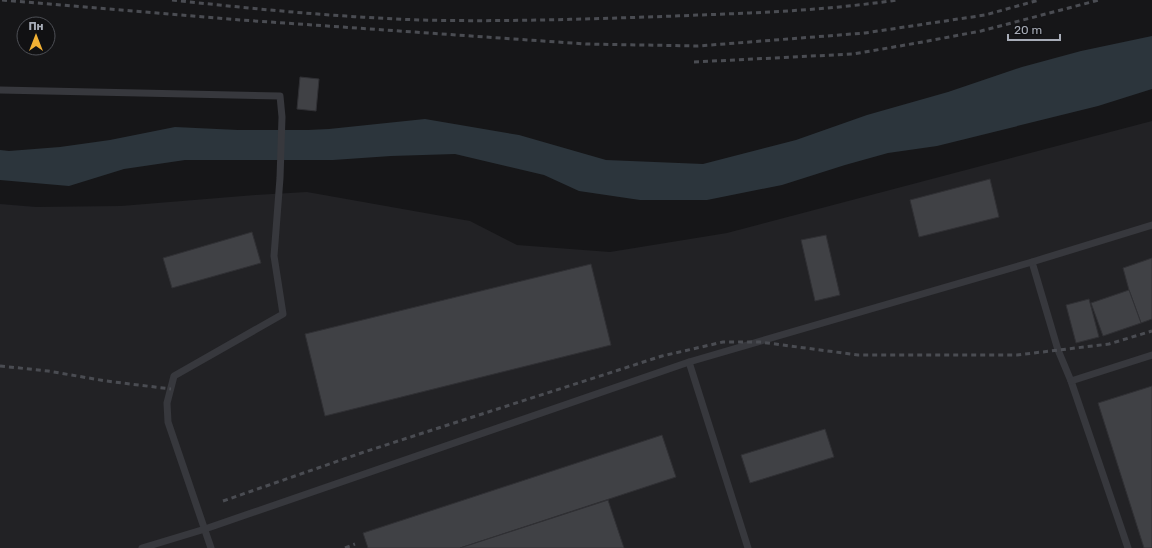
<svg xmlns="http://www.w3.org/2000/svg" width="1152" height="548" font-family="Rubik,sans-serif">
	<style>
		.built { fill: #222225 }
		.water { fill: #2c353c }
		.building { fill: #404145; stroke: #303034 }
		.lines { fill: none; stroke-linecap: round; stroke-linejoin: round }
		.lane { stroke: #37383d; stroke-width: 7 }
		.rail { stroke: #4a4c52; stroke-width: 3; stroke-dasharray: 5 4; stroke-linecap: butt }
	</style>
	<rect width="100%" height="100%" fill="#161618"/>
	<path class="built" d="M1152,121V548H0V204L36,207L121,206L255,195L307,192L470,221L517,245L610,252L727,233Z"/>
	<path class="water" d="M1152,36V89L1098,106L937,146L888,153L845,165L782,185L707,200H640L579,191L544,175L455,154L391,156L333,160H185L124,169L69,186L0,180V150L9,151L60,147L110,140L175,127L238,130H308L329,129L425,119L519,135L606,160L703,164L796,140L867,115L948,92L1022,67L1081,51Z"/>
	<g class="building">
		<path d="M300,77L319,79L316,111L297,109Z"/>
		<path d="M990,179L999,217L919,237L910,200Z"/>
		<path d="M252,232L261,263L172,288L163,258Z"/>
		<path d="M826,235L840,295L815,301L801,240Z"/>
		<path d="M1152,258V319L1141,323L1129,290L1123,268Z"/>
		<path d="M591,264L611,345L325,416L305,334Z"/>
		<path d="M1129,290L1141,323L1103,336L1091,303Z"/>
		<path d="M1089,299L1099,337L1076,343L1066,305Z"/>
		<path d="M1152,386V548H1144L1098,403Z"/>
		<path d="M825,429L834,457L750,483L741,455Z"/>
		<path d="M662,435L676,477L460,548H368L363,533Z"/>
		<path d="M608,500L624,548H460Z"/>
	</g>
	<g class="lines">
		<g class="lane">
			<path d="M0,90L280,96L282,117L280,178L274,256L283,314L174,376L167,403L168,422L211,548"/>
			<path d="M1032,262L1058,350L1071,381L1128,548"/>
			<path d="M689,362L748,548"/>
			<path d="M1071,381L1152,355"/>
			<path d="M142,548L205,529L689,362L1032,262L1152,225"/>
		</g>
		<g class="rail">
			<path d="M2,0L241,20L586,44L698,46L865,33L985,15L1039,0"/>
			<path d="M172,0C254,9 337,17 420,20C505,22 590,19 675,16C749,13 823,11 897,0"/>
			<path d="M694,62L853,54L917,43L981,31L1099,0"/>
			<path d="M0,366L48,371L106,381L171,389"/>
			<path d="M223,501L364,452L662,356L723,342H760L858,355H1017L1109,344L1152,331"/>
			<path d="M345,548L355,544"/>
		</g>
	</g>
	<g transform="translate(36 36)"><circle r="19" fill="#111113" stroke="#4d4f55"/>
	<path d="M0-3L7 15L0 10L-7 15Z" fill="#f2b134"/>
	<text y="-6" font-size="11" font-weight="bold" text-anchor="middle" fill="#a8adb8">Пн</text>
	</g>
	<path d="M1008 34v6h52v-6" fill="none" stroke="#a8adb8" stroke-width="2"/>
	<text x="1014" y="34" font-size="12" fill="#a8adb8" stroke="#111113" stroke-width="3" paint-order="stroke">20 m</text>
</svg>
